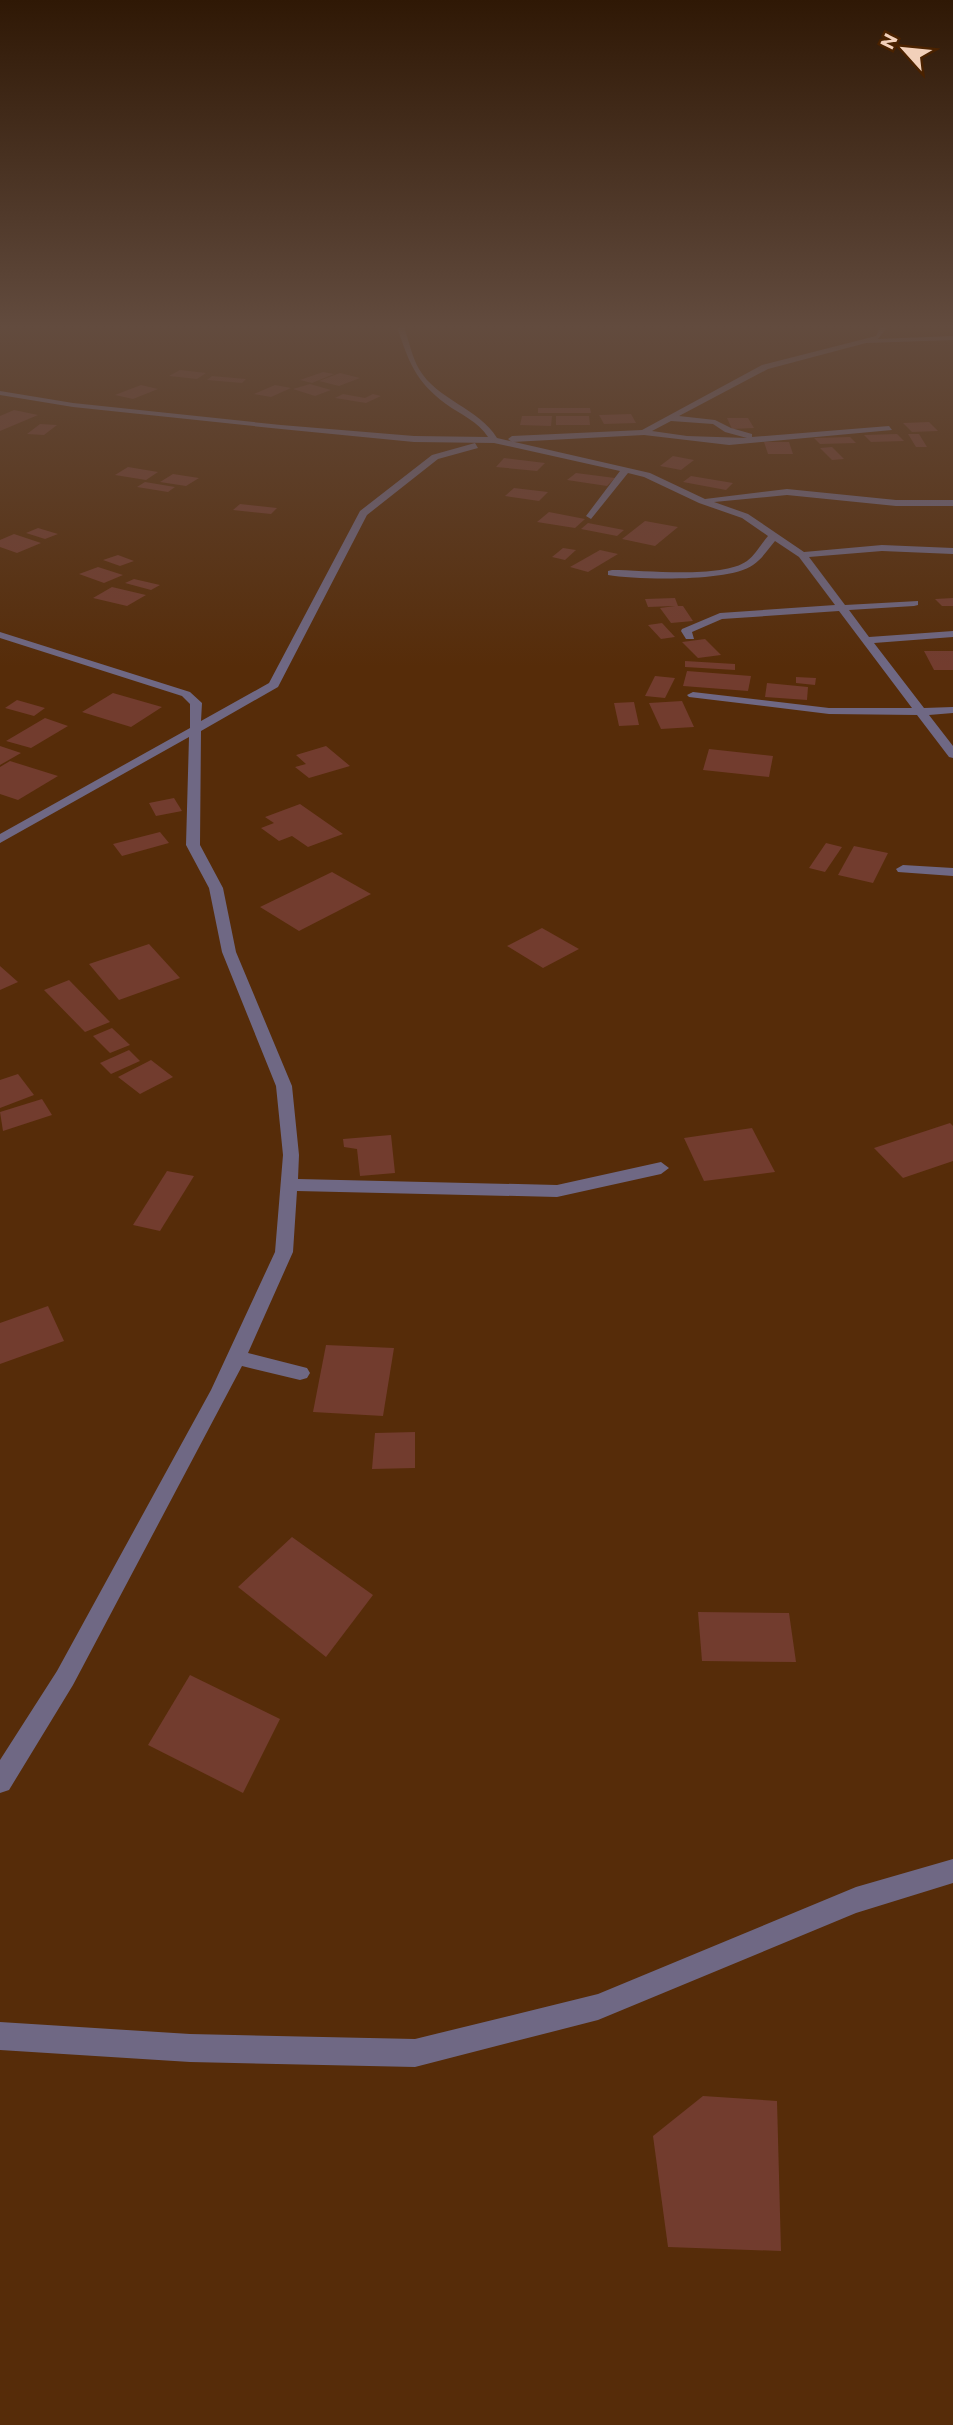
<svg xmlns="http://www.w3.org/2000/svg" width="953" height="2425" font-family="Commissioner,sans-serif">
	<style>
		.building { fill: #723c2e }
		.lines { fill: none; stroke-linecap: round; stroke-linejoin: round }
		.minor { fill: #6f6884; fill-rule: evenodd }
	</style>
	<rect width="100%" height="100%" fill="#562c09"/>
	<g class="building">
		<path d="M180,370L206,373L197,379L169,376Z"/>
		<path d="M323,372L334,374L312,383L300,380Z"/>
		<path d="M340,373L360,378L339,386L319,381Z"/>
		<path d="M212,376L246,379L242,383L207,380Z"/>
		<path d="M310,384L331,390L315,396L293,389Z"/>
		<path d="M141,385L158,389L133,399L115,395Z"/>
		<path d="M275,385L291,388L271,397L254,394Z"/>
		<path d="M343,394L365,398L373,394L381,396L366,403L335,398Z"/>
		<path d="M538,408H590L591,413H538Z"/>
		<path d="M14,410L38,415L0,431V416Z"/>
		<path d="M631,414L636,423L604,424L599,415Z"/>
		<path d="M522,416H552L551,426L520,425Z"/>
		<path d="M556,416H589L590,425H556Z"/>
		<path d="M727,418H748L754,428L732,429Z"/>
		<path d="M929,422L938,431L912,432L903,423Z"/>
		<path d="M40,424L57,425L44,435L27,434Z"/>
		<path d="M897,434L904,441L871,442L864,435Z"/>
		<path d="M908,434H919L927,447H916Z"/>
		<path d="M850,437L856,443L820,444L814,438Z"/>
		<path d="M764,442H789L793,454H768Z"/>
		<path d="M832,447L844,459L832,460L820,448Z"/>
		<path d="M673,456L694,460L681,470L660,466Z"/>
		<path d="M504,458L545,463L537,471L496,467Z"/>
		<path d="M128,467L158,472L146,480L115,475Z"/>
		<path d="M576,473L615,478L607,486L567,480Z"/>
		<path d="M173,474L199,478L186,486L160,482Z"/>
		<path d="M691,476L733,483L726,490L683,482Z"/>
		<path d="M145,482L175,487L168,492L137,487Z"/>
		<path d="M514,488L548,492L539,501L505,496Z"/>
		<path d="M240,504L277,508L271,514L233,510Z"/>
		<path d="M549,512L585,519L575,528L537,522Z"/>
		<path d="M645,521L678,527L655,546L622,539Z"/>
		<path d="M588,523L624,530L617,536L581,529Z"/>
		<path d="M38,528L58,534L45,539L26,533Z"/>
		<path d="M14,534L41,543L17,553L0,547V540Z"/>
		<path d="M563,548L576,550L565,560L552,557Z"/>
		<path d="M600,550L618,554L588,572L570,567Z"/>
		<path d="M118,555L134,561L120,566L103,560Z"/>
		<path d="M98,567L123,575L104,583L79,574Z"/>
		<path d="M134,579L160,585L151,590L125,583Z"/>
		<path d="M112,587L146,595L127,606L93,598Z"/>
		<path d="M675,598L678,606H683L693,621L671,623L660,608L675,606L648,607L645,599Z"/>
		<path d="M953,598V606H942L935,599Z"/>
		<path d="M662,623L675,637L661,639L648,625Z"/>
		<path d="M705,639L721,655L698,658L682,642Z"/>
		<path d="M924,651H953V670H934Z"/>
		<path d="M685,661L735,664V670L685,667Z"/>
		<path d="M687,671L751,676L748,691L683,686Z"/>
		<path d="M655,676L675,678L665,698L645,696Z"/>
		<path d="M796,677L816,678L815,685L796,683Z"/>
		<path d="M767,683L808,687L807,700L765,697Z"/>
		<path d="M113,693L162,707L131,727L82,712Z"/>
		<path d="M17,700L45,708L34,716L5,708Z"/>
		<path d="M682,701L694,727L661,729L649,703Z"/>
		<path d="M634,702L639,725L619,726L614,703Z"/>
		<path d="M45,718L68,726L31,748L6,741Z"/>
		<path d="M0,746L21,753L0,765Z"/>
		<path d="M326,746L350,766L309,778L295,767L306,764L296,755Z"/>
		<path d="M709,749L773,756L769,777L703,770Z"/>
		<path d="M10,761L58,776L18,800L0,794V767Z"/>
		<path d="M174,798L182,811L156,816L149,803Z"/>
		<path d="M300,804L343,834L308,847L292,836L279,841L261,828L274,823L265,817Z"/>
		<path d="M160,832L169,843L122,856L113,844Z"/>
		<path d="M826,843L842,847L825,872L809,868Z"/>
		<path d="M854,846L888,853L873,883L838,875Z"/>
		<path d="M332,872L371,894L299,931L260,907Z"/>
		<path d="M542,928L579,949L543,968L507,946Z"/>
		<path d="M149,944L180,978L119,1000L89,964Z"/>
		<path d="M0,966L18,982L0,990Z"/>
		<path d="M69,980L110,1022L85,1032L44,990Z"/>
		<path d="M112,1028L130,1045L110,1053L93,1036Z"/>
		<path d="M129,1050L140,1061L111,1074L100,1063Z"/>
		<path d="M151,1060L173,1077L140,1094L118,1077Z"/>
		<path d="M18,1074L34,1095L0,1108V1080Z"/>
		<path d="M42,1099L52,1115L3,1131L0,1112Z"/>
		<path d="M950,1123L953,1126V1161L903,1178L874,1148Z"/>
		<path d="M752,1128L775,1172L704,1181L684,1138Z"/>
		<path d="M391,1135L395,1173L360,1176L357,1149L344,1147L343,1139Z"/>
		<path d="M167,1171L194,1176L160,1231L133,1225Z"/>
		<path d="M48,1306L64,1341L0,1364V1323Z"/>
		<path d="M326,1345L394,1348L383,1416L313,1412Z"/>
		<path d="M415,1432V1468L372,1469L375,1433Z"/>
		<path d="M292,1537L373,1595L326,1657L238,1587Z"/>
		<path d="M698,1612L789,1613L796,1662L702,1661Z"/>
		<path d="M190,1675L280,1719L243,1793L148,1745Z"/>
		<path d="M703,2096L777,2101L781,2251L668,2247L653,2136Z"/>
	</g>
	<g class="lines">
		<g class="minor">
			<path d="M397,327H404C409,341 412,357 419,369C437,400 479,408 497,438L650,473L705,499L787,489L896,500H953V506H896L787,495L714,502L748,514L804,552L882,545L953,548V554L882,551L809,557L845,605L918,601V605L914,606L849,610L869,637L953,631V637L874,643L924,708L953,707V713L929,715L953,746V758L949,757L917,715L829,714L689,697L687,695L693,692L829,708H912L839,611L722,619L692,632L694,639H686L681,631L682,629L720,613L835,605L799,557L775,541C768,549 762,559 753,565C730,582 638,580 608,575V571L612,570C644,570 722,579 747,561C755,555 761,544 768,536L742,518L699,503L644,477L628,473L591,519L586,516L620,471L494,443L414,442L281,429L73,407L0,395V391L73,403L281,425L414,436L488,437C478,421 461,415 446,404C415,381 409,362 397,327Z"/>
			<path d="M880,327H887L878,339L953,336V340L866,343L768,369L679,416L715,420L731,428L752,434V437L889,426L892,430L729,445L644,435L512,442L508,439L512,436L642,430L762,365L876,336ZM671,421L713,424L725,432L747,438L687,436L652,431Z"/>
			<path d="M475,443L478,448L438,459L367,515L278,687L201,731L200,845L223,888L236,952L292,1086L299,1155L298,1179L557,1185L661,1162L669,1168L661,1174L557,1197L297,1191L293,1252L248,1353L307,1368L310,1373L307,1378L300,1380L242,1366L73,1685L9,1790L0,1793V1760L57,1671L211,1390L275,1252L283,1155L276,1086L222,952L209,888L186,845L189,737L0,843V834L190,728V704L182,696L0,638V632L190,692L202,703L201,721L269,683L360,511L432,455Z"/>
			<path d="M903,865L953,868V876L898,872L896,869Z"/>
			<path d="M953,1859V1883L856,1913L598,2020L415,2067L190,2062L0,2050V2022L190,2034L415,2039L598,1994L856,1887Z"/>
		</g>
	</g>
	<linearGradient id="sky" x2="0" y2="1"><stop stop-color="#2f1805"/><stop offset="0.49" stop-color="#624b3e"/><stop offset="1" stop-color="#624b3e" stop-opacity="0"/></linearGradient>
	<rect width="953" height="667" fill="url(#sky)"/>
	<g transform="translate(904 49) rotate(297)" stroke="#4a2200" stroke-width="5" paint-order="stroke">
	<path d="M0-5L12 26L0 18L-12 26Z" fill="#f2d0ba"/>
	<text y="-10" font-size="19" font-weight="bold" text-anchor="middle" fill="#f2d0ba">N</text>
	</g>
</svg>
